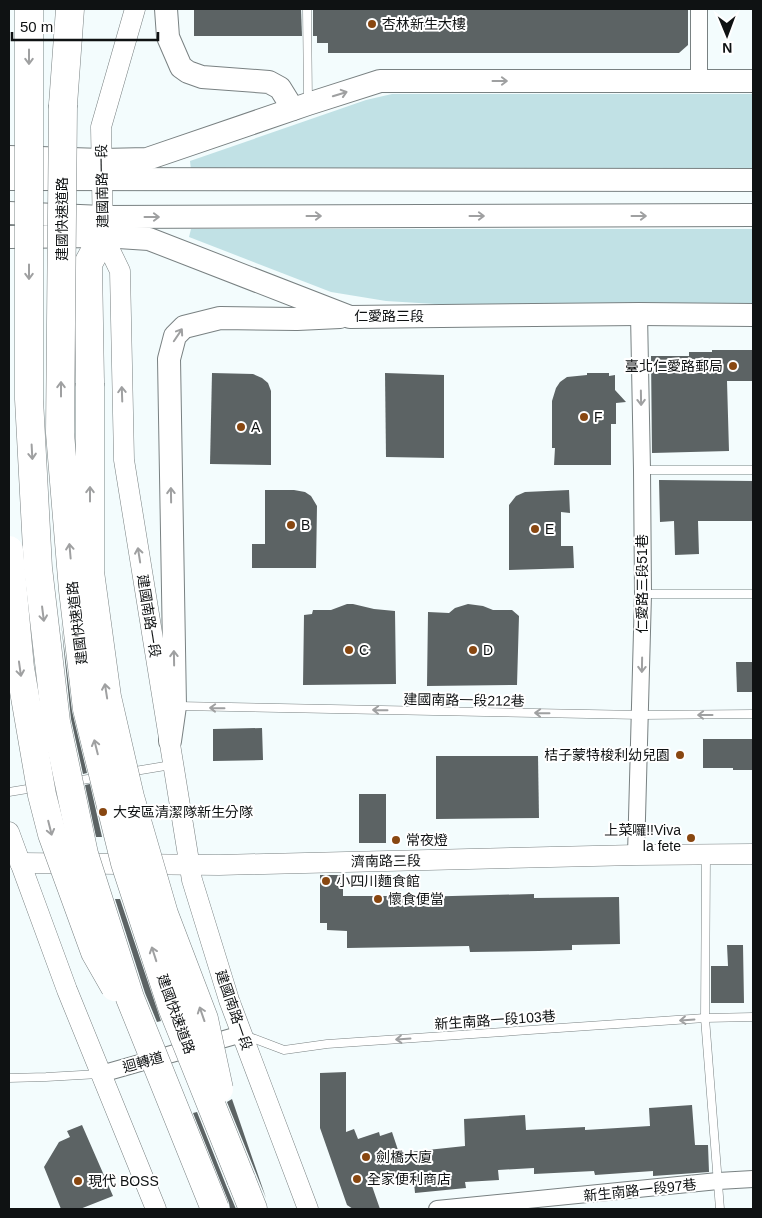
<svg xmlns="http://www.w3.org/2000/svg" width="762" height="1218" font-family="Helvetica,'Noto Sans TC',sans-serif">
	<style>
		.green { fill: #c1e1e5 }
		.building { fill: #5c6364 }
		.lines { fill: none; stroke-linecap: round; stroke-linejoin: round }
		.service-casing { stroke: #798182; stroke-width: 9 }
		.minor-casing { stroke: #798182; stroke-width: 18 }
		.tertiary-casing { stroke: #798182; stroke-width: 21 }
		.secondary-casing { stroke: #798182; stroke-width: 24 }
		.trunk-casing { stroke: #798182; stroke-width: 29 }
		.service { stroke: #fff; stroke-width: 8 }
		.minor { stroke: #fff; stroke-width: 16 }
		.tertiary { stroke: #fff; stroke-width: 20 }
		.secondary { stroke: #fff; stroke-width: 22 }
		.trunk { stroke: #fff; stroke-width: 28 }
		.trunk-bridge-casing { stroke: #798182; stroke-width: 29; stroke-linecap: butt }
		.trunk-bridge { stroke: #fff; stroke-width: 28 }
		.oneway { stroke: #9fa0a1 }
		.poi-dot { fill: #884711; stroke: #fff; stroke-width: 2 }
		.labels { text-anchor: middle; stroke-width: 4; stroke-linejoin: round; paint-order: stroke }
		.poi-label { font-size: 14px; fill: #0f1213; stroke: #fff; text-anchor: start }
		.street-label { font-size: 14px; fill: #0f1213; stroke: #fff }
	</style>
	<rect width="100%" height="100%" fill="#f3fcfd"/>
	<g class="green">
		<path d="M392,94H753V170H191L190,161L366,100Z"/>
		<path d="M191,229H753V304H435L386,301L331,292L189,237Z"/>
	</g>
	<g class="building">
		<path d="M194,9H301L302,36H194Z"/>
		<path d="M313,9H688V45L679,53H328V43H317V36H313Z"/>
		<path d="M712,350H753V381H727L729,451L652,453L651,356H689V352H712Z"/>
		<path d="M212,373L253,374L262,378L268,383L271,391V465L210,464Z"/>
		<path d="M385,373L444,375V458L386,457Z"/>
		<path d="M587,373H609V376L615,375V390L626,402L616,403V424H611V465H554L555,448H552V401L556,388L560,382L567,377L587,375Z"/>
		<path d="M659,480L753,481V521H698L699,554L675,555L674,521L660,522Z"/>
		<path d="M265,490H294L305,492L311,496L317,506L316,568H252V544H265Z"/>
		<path d="M569,490L570,513L561,512V546H573L574,568L509,570V505L516,496L525,492Z"/>
		<path d="M347,604H353L374,609L395,611L396,684L303,685L304,615L312,614L313,610H331Z"/>
		<path d="M468,604L483,606L493,610H512L519,616L517,685L427,686L428,612L449,613L455,608Z"/>
		<path d="M61,622L72,711L87,773L83,774L71,719Z"/>
		<path d="M736,662H753V692H737Z"/>
		<path d="M262,728L263,760L213,761V729Z"/>
		<path d="M703,739H753V770H733V768H703Z"/>
		<path d="M436,756H538L539,818L436,819Z"/>
		<path d="M90,784L102,837H96L85,785Z"/>
		<rect x="359" y="794" width="27" height="49"/>
		<path d="M320,875H343V896H414V897L534,894V898L619,897L620,944L572,945V950L539,951L470,952L469,946L347,948V931L327,930V923H320Z"/>
		<path d="M115,899H120L161,1021L157,1022L145,993Z"/>
		<path d="M727,945H743L744,1003H711V966H728Z"/>
		<path d="M346,1072V1132L354,1129L358,1139L379,1132L380,1136L392,1132L399,1153L465,1146L464,1119L525,1115L526,1130L585,1127V1130L650,1126L649,1108L692,1105L695,1145H708L709,1172L653,1176V1171L595,1175L594,1171L534,1174V1168L498,1170L499,1180L465,1182L466,1188L415,1193L413,1172L372,1186L380,1209H353L347,1205L320,1128V1073Z"/>
		<path d="M232,1099L266,1198L227,1102Z"/>
		<path d="M197,1112L226,1185L236,1209H230L229,1203L193,1113Z"/>
		<path d="M82,1125L113,1196L80,1209H61L44,1167L59,1142L70,1137L67,1131Z"/>
	</g>
	<g class="lines">
		<defs>
			<g id="service">
				<path d="M307,9L308,102"/>
				<path d="M642,470H753"/>
				<path d="M643,594H753"/>
				<path d="M178,706L641,715L753,714"/>
				<path d="M129,772L171,765"/>
				<path d="M9,792L100,777"/>
				<path d="M706,855L705,1018L720,1209"/>
				<path d="M247,1036L284,1050L327,1044L705,1018L753,1017"/>
				<path d="M9,1078L46,1077L99,1074"/>
			</g>
			<g id="minor">
				<path d="M699,81V9"/>
				<path d="M636,855L643,594L642,470L639,314"/>
				<path d="M101,1074L242,1034"/>
				<path d="M437,1209L718,1181L753,1179"/>
			</g>
			<g id="tertiary">
				<path d="M135,9L101,127L103,236L120,271L124,460L192,880L229,1000L308,1209"/>
				<path d="M9,832L67,990L156,1209"/>
				<path d="M20,863L219,865L636,855L753,854"/>
			</g>
			<g id="secondary">
				<path d="M166,9L168,37L181,67L188,72L202,77L269,82L280,88L293,109"/>
				<path d="M9,157L102,160L147,159L308,104L380,81H753"/>
				<path d="M9,179L753,180"/>
				<path d="M9,213L103,217L753,215"/>
				<path d="M9,237L103,236L149,239L350,317L639,314L753,315"/>
				<path d="M170,741L175,706L169,359L175,336L184,327L220,318L297,319L340,317"/>
			</g>
			<g id="trunk">
				<path d="M63,105L70,9"/>
				<path d="M90,383L88,264L103,236"/>
				<path d="M241,1179L253,1209"/>
			</g>
		</defs>
		<use href="#service" class="service-casing"/>
		<use href="#minor" class="minor-casing"/>
		<use href="#tertiary" class="tertiary-casing"/>
		<use href="#secondary" class="secondary-casing"/>
		<use href="#trunk" class="trunk-casing"/>
		<use href="#service" class="service"/>
		<use href="#minor" class="minor"/>
		<use href="#tertiary" class="tertiary"/>
		<use href="#secondary" class="secondary"/>
		<use href="#trunk" class="trunk"/>
		<defs>
			<g id="trunk-bridge">
				<path d="M29,9V399L38,568L56,722L84,854L130,998L215,1209"/>
				<path d="M63,105L60,433L73,590L87,709L125,863L172,1007L241,1179"/>
				<path d="M90,383V572L107,697L130,797L164,914L204,1019L219,1089"/>
				<path d="M9,550L20,668L42,795L52,834L95,952L115,987"/>
			</g>
		</defs>
		<use href="#trunk-bridge" class="trunk-bridge-casing"/>
		<use href="#trunk-bridge" class="trunk-bridge"/>
	</g>
	<defs><path id="oneway-shaft" d="M-6 0H5M1.5-3L5.5 0L1.5 3" fill="none" stroke-width="1.6" stroke-linecap="round" stroke-linejoin="round" transform="scale(1.25)"/></defs>
	<g class="oneway">
		<use href="#oneway-shaft" transform="translate(29 57) rotate(90)"/>
		<use href="#oneway-shaft" transform="translate(500 81)"/>
		<use href="#oneway-shaft" transform="translate(340 94) rotate(-17)"/>
		<use href="#oneway-shaft" transform="translate(314 216)"/>
		<use href="#oneway-shaft" transform="translate(477 216)"/>
		<use href="#oneway-shaft" transform="translate(639 216)"/>
		<use href="#oneway-shaft" transform="translate(152 217)"/>
		<use href="#oneway-shaft" transform="translate(29 272) rotate(90)"/>
		<use href="#oneway-shaft" transform="translate(178 335) rotate(-56)"/>
		<use href="#oneway-shaft" transform="translate(61 389) rotate(-90)"/>
		<use href="#oneway-shaft" transform="translate(122 394) rotate(-92)"/>
		<use href="#oneway-shaft" transform="translate(641 398) rotate(89)"/>
		<use href="#oneway-shaft" transform="translate(32 452) rotate(87)"/>
		<use href="#oneway-shaft" transform="translate(90 494) rotate(-90)"/>
		<use href="#oneway-shaft" transform="translate(171 495) rotate(-91)"/>
		<use href="#oneway-shaft" transform="translate(70 551) rotate(-95)"/>
		<use href="#oneway-shaft" transform="translate(139 555) rotate(-99)"/>
		<use href="#oneway-shaft" transform="translate(43 614) rotate(83)"/>
		<use href="#oneway-shaft" transform="translate(174 658) rotate(-91)"/>
		<use href="#oneway-shaft" transform="translate(642 665) rotate(91)"/>
		<use href="#oneway-shaft" transform="translate(20 669) rotate(82)"/>
		<use href="#oneway-shaft" transform="translate(106 691) rotate(-99)"/>
		<use href="#oneway-shaft" transform="translate(217 708) rotate(-179)"/>
		<use href="#oneway-shaft" transform="translate(380 710) rotate(-179)"/>
		<use href="#oneway-shaft" transform="translate(542 713) rotate(-179)"/>
		<use href="#oneway-shaft" transform="translate(705 715) rotate(180)"/>
		<use href="#oneway-shaft" transform="translate(96 747) rotate(-104)"/>
		<use href="#oneway-shaft" transform="translate(50 828) rotate(76)"/>
		<use href="#oneway-shaft" transform="translate(154 954) rotate(-108)"/>
		<use href="#oneway-shaft" transform="translate(202 1014) rotate(-109)"/>
		<use href="#oneway-shaft" transform="translate(687 1020) rotate(176)"/>
		<use href="#oneway-shaft" transform="translate(403 1039) rotate(176)"/>
	</g>
	<g class="poi-dot">
		<circle cx="372" cy="24" r="5"/>
		<circle cx="733" cy="366" r="5"/>
		<circle cx="584" cy="417" r="5"/>
		<circle cx="241" cy="427" r="5"/>
		<circle cx="291" cy="525" r="5"/>
		<circle cx="535" cy="529" r="5"/>
		<circle cx="349" cy="650" r="5"/>
		<circle cx="473" cy="650" r="5"/>
		<circle cx="680" cy="755" r="5"/>
		<circle cx="103" cy="812" r="5"/>
		<circle cx="691" cy="838" r="5"/>
		<circle cx="396" cy="840" r="5"/>
		<circle cx="326" cy="881" r="5"/>
		<circle cx="378" cy="899" r="5"/>
		<circle cx="366" cy="1157" r="5"/>
		<circle cx="357" cy="1179" r="5"/>
		<circle cx="78" cy="1181" r="5"/>
	</g>
	<g class="labels">
		<g class="poi-label">
			<text x="382" y="29">杏林新生大樓</text>
			<text x="723" y="371" text-anchor="end">臺北仁愛路郵局</text>
			<text x="594" y="422">F</text>
			<text x="251" y="432">A</text>
			<text x="301" y="530">B</text>
			<text x="545" y="534">E</text>
			<text x="359" y="655">C</text>
			<text x="483" y="655">D</text>
			<text x="670" y="760" text-anchor="end">桔子蒙特梭利幼兒園</text>
			<text x="113" y="817">大安區清潔隊新生分隊</text>
			<text x="681" y="835" text-anchor="end">上菜囉!!Viva<tspan x="681" dy="16">la fete</tspan></text>
			<text x="406" y="845">常夜燈</text>
			<text x="336" y="886">小四川麵食館</text>
			<text x="388" y="904">懷食便當</text>
			<text x="376" y="1162">劍橋大廈</text>
			<text x="367" y="1184">全家便利商店</text>
			<text x="88" y="1186">現代 BOSS</text>
		</g>
		<g class="street-label">
			<text transform="translate(102 186) rotate(-91)" y="5">建國南路一段</text>
			<text transform="translate(62 219) rotate(-90)" y="5">建國快速道路</text>
			<text x="389" y="321">仁愛路三段</text>
			<text transform="translate(642 584) rotate(-90)" y="5">仁愛路三段51巷</text>
			<text transform="translate(149 616) rotate(81)" y="5">建國南路一段</text>
			<text transform="translate(77 623) rotate(-97)" y="5">建國快速道路</text>
			<text transform="translate(464 700) rotate(1)" y="5">建國南路一段212巷</text>
			<text transform="translate(386 861) rotate(-1)" y="5">濟南路三段</text>
			<text transform="translate(234 1010) rotate(71)" y="5">建國南路一段</text>
			<text transform="translate(176 1014) rotate(70)" y="5">建國快速道路</text>
			<text transform="translate(495 1020) rotate(-4)" y="5">新生南路一段103巷</text>
			<text transform="translate(143 1062) rotate(-16)" y="5">迴轉道</text>
			<text transform="translate(640 1190) rotate(-6)" y="5">新生南路一段97巷</text>
		</g>
	</g>
	<rect width="762" height="1218" fill="none" stroke="#0f1213" stroke-width="20"/>
	<g transform="translate(727 35) rotate(179)" stroke="#ffffff" stroke-width="4" paint-order="stroke">
	<path d="M0-4L9 19L0 12L-9 19Z" fill="#0f1213"/>
	<text y="-8" font-size="14" font-weight="bold" text-anchor="middle" fill="#0f1213">N</text>
	</g>
	<path d="M12 32v8h146v-8" fill="none" stroke="#0f1213" stroke-width="2.5"/>
	<text x="20" y="32" font-size="15" fill="#0f1213" stroke="#ffffff" stroke-width="4" paint-order="stroke">50 m</text>
</svg>
